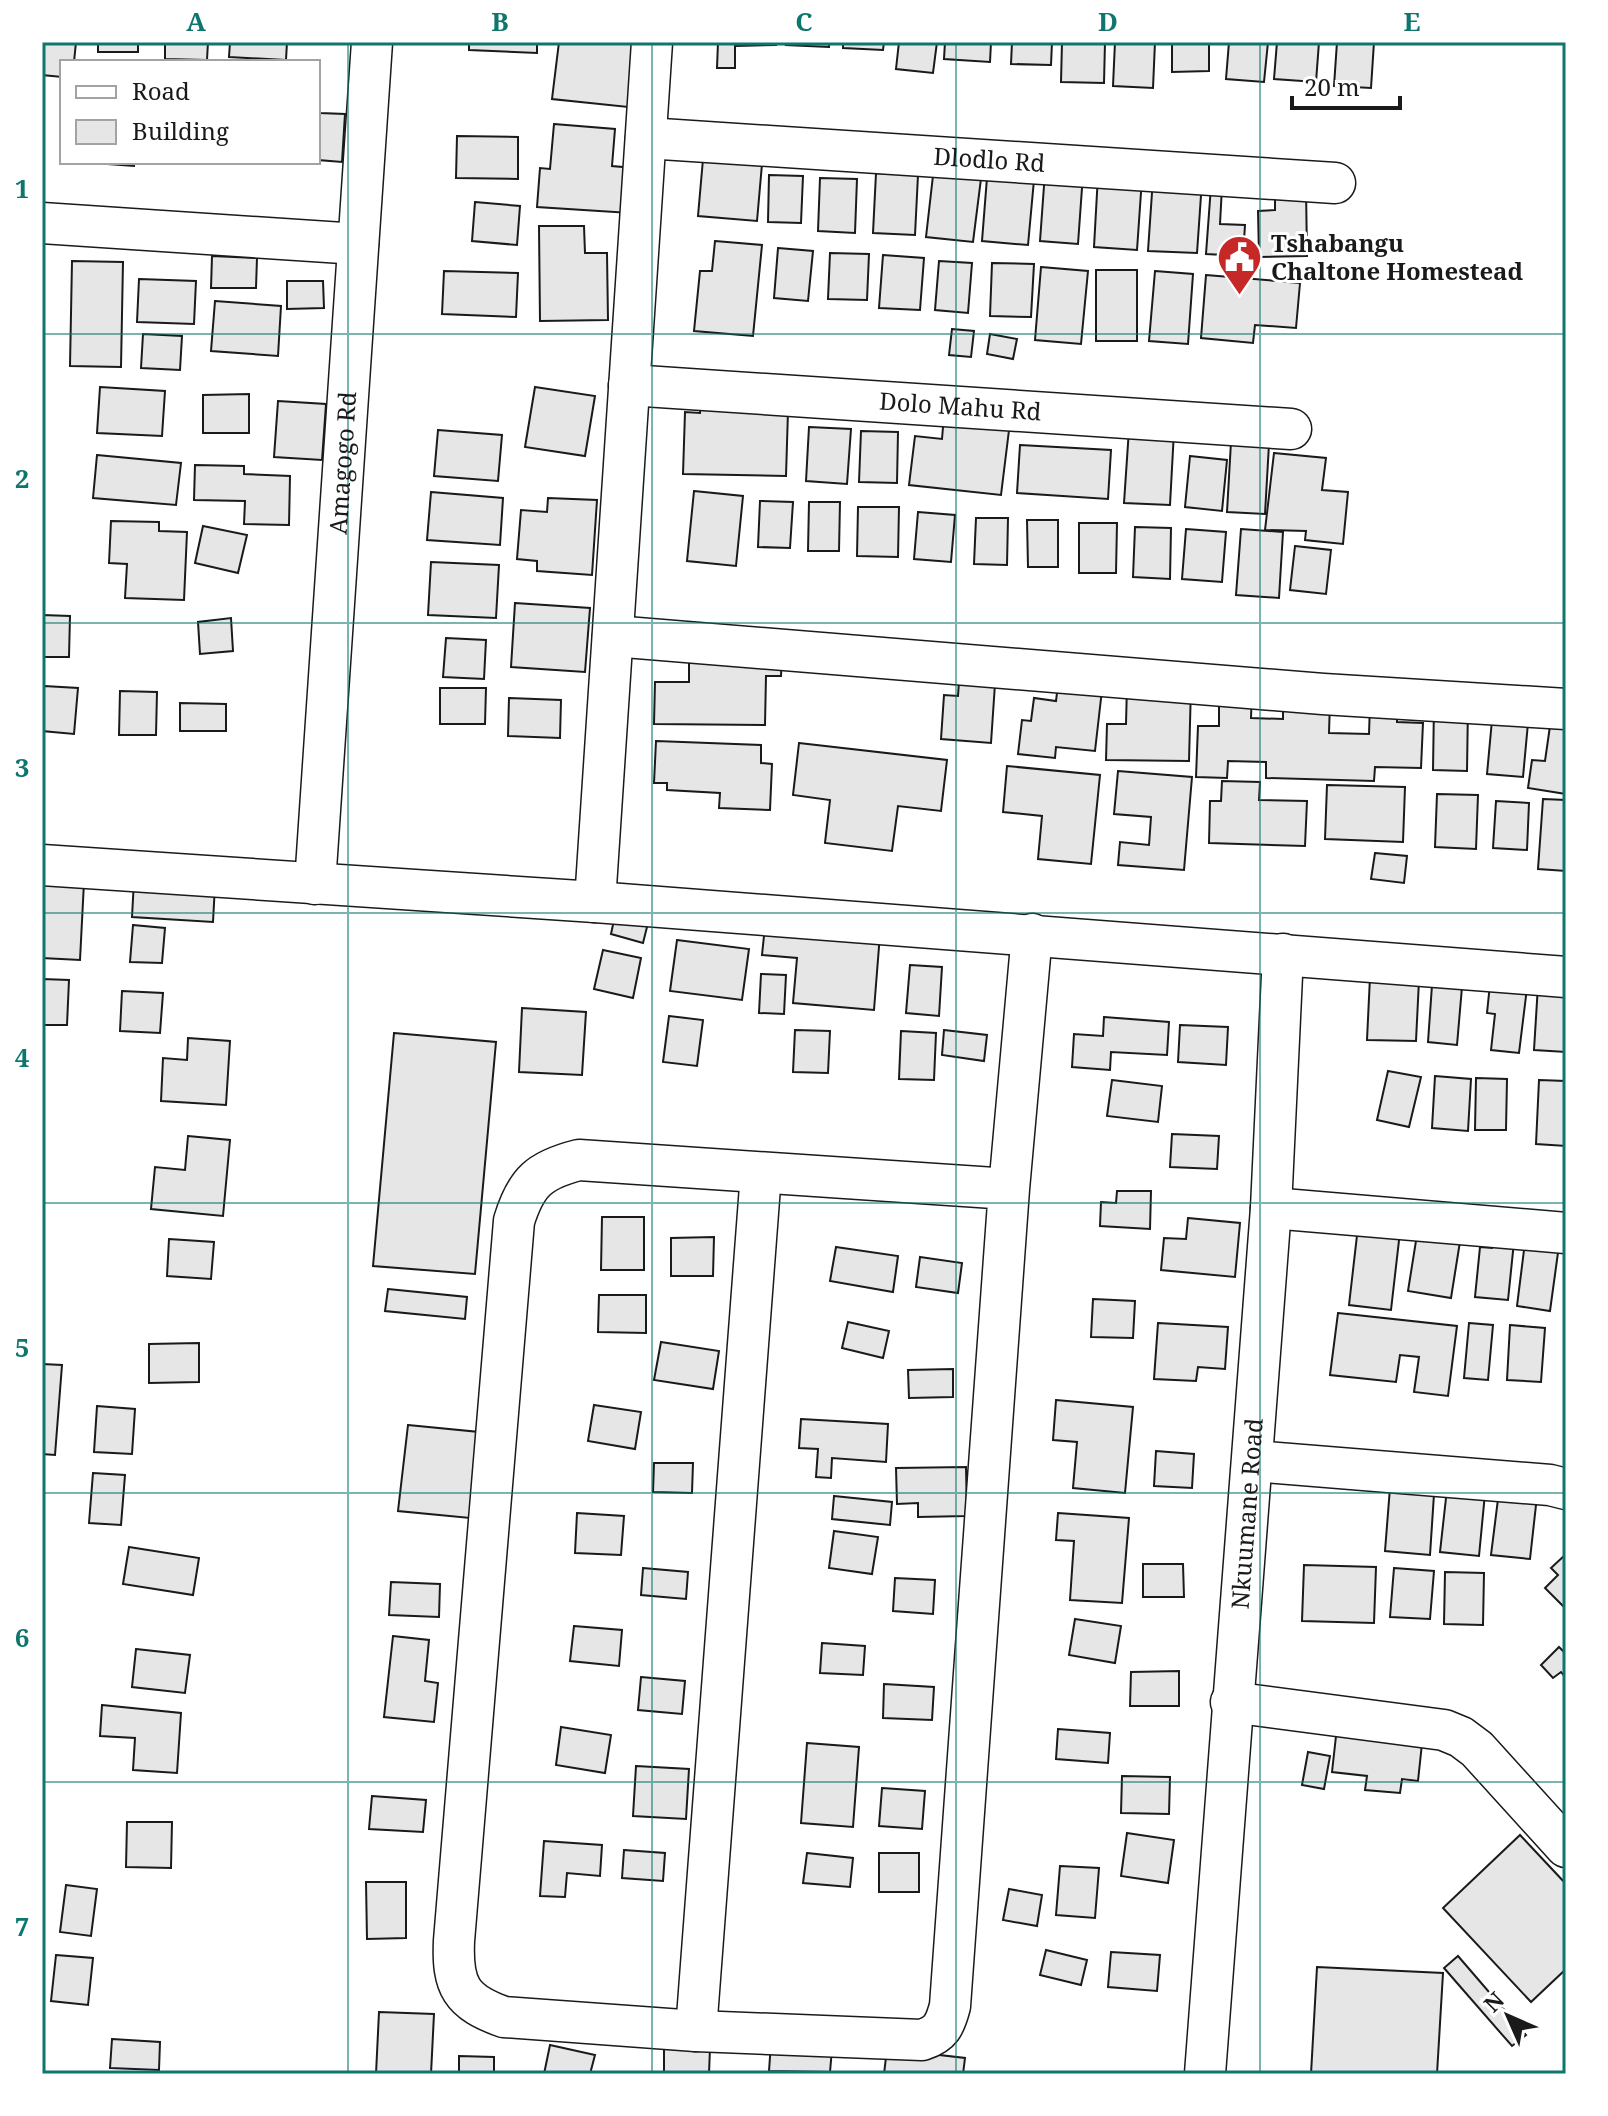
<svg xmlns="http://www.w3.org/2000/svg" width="1608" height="2116" font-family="'Noto Serif',serif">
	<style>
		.building { fill: #e6e6e6; stroke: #1a1a1a; stroke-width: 2 }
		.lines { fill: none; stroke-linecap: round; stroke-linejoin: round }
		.minor-casing { stroke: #1a1a1a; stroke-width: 43 }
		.minor { stroke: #fff; stroke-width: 40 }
		.grid { fill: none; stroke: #0f766e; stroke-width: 2; stroke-opacity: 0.55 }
		.labels { text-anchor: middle; stroke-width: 6; stroke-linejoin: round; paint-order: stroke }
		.street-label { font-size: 24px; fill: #1a1a1a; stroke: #fff }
		.poi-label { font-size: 24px; font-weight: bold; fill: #1a1a1a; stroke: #fff; text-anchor: start }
		.neatline { fill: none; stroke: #0f766e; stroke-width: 3 }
		.grid-label { font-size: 26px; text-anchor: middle; font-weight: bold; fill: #0f766e }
	</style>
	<rect width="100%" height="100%" fill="#fff"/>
	<g class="building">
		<path d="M42,42H76L74,62H62V77L42,75Z"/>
		<rect x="98" y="42" width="40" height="10"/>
		<path d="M165,42H208L207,60L165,59Z"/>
		<path d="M230,42H287L286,60L229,57Z"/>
		<path d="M469,42H537V53L469,50Z"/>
		<path d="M559,42H636L628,107L552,99Z"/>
		<path d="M718,42H776V45L735,46V68H717Z"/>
		<path d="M787,42H829V47L786,45Z"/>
		<path d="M843,42H884L883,50L843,48Z"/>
		<path d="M899,42H937L933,73L896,69Z"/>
		<path d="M945,42H991L990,62L944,59Z"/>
		<path d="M1012,42H1052L1051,65L1011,64Z"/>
		<path d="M1062,42H1105L1104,83L1061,82Z"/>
		<path d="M1115,42H1155L1153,88L1113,86Z"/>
		<path d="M1172,42H1209V71L1172,72Z"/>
		<path d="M1229,42H1268L1264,82L1226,79Z"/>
		<path d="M1277,42H1319L1316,82L1274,79Z"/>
		<path d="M1337,42H1374L1371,88L1334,86Z"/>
		<path d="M318,105L320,113L345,114L342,162L318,160Z"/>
		<path d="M554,124L615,129L612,166L634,168L630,213L537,207L540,168L550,169Z"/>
		<path d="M457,136L518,137V179L456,178Z"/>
		<path d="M935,158L983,163L973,242L926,237Z"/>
		<path d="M703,159L762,164L757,221L698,216Z"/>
		<path d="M79,162H134V166Z"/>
		<path d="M988,165L1035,169L1028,245L982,241Z"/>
		<path d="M1045,172L1083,174L1078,244L1040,241Z"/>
		<path d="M876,173L918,175L915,235L873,233Z"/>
		<path d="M769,175L803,176L801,223L768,222Z"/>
		<path d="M1098,175L1142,178L1137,250L1094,247Z"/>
		<path d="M820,178L857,179L855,233L818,231Z"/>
		<path d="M1153,178L1202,181L1197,253L1148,251Z"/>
		<path d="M1211,186L1222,187L1220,224L1245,225L1243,256L1206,254Z"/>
		<path d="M1306,188L1307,256L1259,257L1258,211L1275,210V189Z"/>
		<path d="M475,202L520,206L517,245L472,241Z"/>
		<path d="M539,226H584L585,253H607L608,320L540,321Z"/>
		<path d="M715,241L762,245L753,336L694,331L700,271H712Z"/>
		<path d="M778,248L813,251L808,301L774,298Z"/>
		<path d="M830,253L869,254L867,300L828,299Z"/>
		<path d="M883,255L924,258L920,310L879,308Z"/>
		<path d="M212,256L257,258L256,288H211Z"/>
		<path d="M72,261L123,262L121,367L70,366Z"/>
		<path d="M939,261L972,263L968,313L935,310Z"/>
		<path d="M992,263L1034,264L1031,317L990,316Z"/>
		<path d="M1041,267L1088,271L1081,344L1035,340Z"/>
		<rect x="1096" y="270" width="41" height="71"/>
		<path d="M444,271L518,273L516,317L442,314Z"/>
		<path d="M1155,271L1193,274L1188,344L1149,341Z"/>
		<path d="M1206,275L1300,283L1296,328L1255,325L1253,343L1201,338Z"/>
		<path d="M139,279L196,281L194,324L137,322Z"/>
		<path d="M287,281H323L324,308L287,309Z"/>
		<path d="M215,301L281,306L278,356L211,351Z"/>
		<path d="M952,329L974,331L971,357L949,355Z"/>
		<path d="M143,334L182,336L180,370L141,368Z"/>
		<path d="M990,334L1017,339L1013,359L987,354Z"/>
		<path d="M100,387L165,391L162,436L97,433Z"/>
		<path d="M535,387L595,396L585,456L525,447Z"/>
		<path d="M249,394V433H203V395Z"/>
		<path d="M701,399L788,411L786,476L683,474L685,412L700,413Z"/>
		<path d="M278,401L326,404L322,460L274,457Z"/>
		<path d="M944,415L1010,422L1001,495L909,485L915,436L942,439Z"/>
		<path d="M809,427L851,429L847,484L806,481Z"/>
		<path d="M1129,429L1174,431L1170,505L1124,503Z"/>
		<path d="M438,430L502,435L498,481L434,476Z"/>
		<path d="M861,431L898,432L897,483L859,482Z"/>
		<path d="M1231,442L1269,444L1265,514L1227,512Z"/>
		<path d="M1020,445L1111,450L1108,499L1017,493Z"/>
		<path d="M1274,453L1326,458L1322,490L1348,492L1343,544L1305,540L1306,531L1265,530Z"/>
		<path d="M97,455L181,463L176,505L93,498Z"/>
		<path d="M1190,456L1227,460L1222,511L1185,507Z"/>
		<path d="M195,465L244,466V474L290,476L289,525L244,524L245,501L194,500Z"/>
		<path d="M694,491L743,496L736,566L687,561Z"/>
		<path d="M431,492L503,498L500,545L427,540Z"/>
		<path d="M548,498L597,500L592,575L537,571V561L517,559L521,510L547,512Z"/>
		<path d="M760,501L793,502L790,548L758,547Z"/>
		<path d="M809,502H840L839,551H808Z"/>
		<path d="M858,507H899L898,557L857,556Z"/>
		<path d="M918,512L955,515L951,562L914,559Z"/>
		<path d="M976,518H1008L1007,565L974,564Z"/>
		<path d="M1027,520H1058V567H1028Z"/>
		<path d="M111,521L159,522V531L187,532L184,600L125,598L127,564L109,563Z"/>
		<path d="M1079,523H1117L1116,573H1079Z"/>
		<path d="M203,526L247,535L238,573L195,563Z"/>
		<path d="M1135,527L1171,528L1170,579L1133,577Z"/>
		<path d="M1186,529L1226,532L1222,582L1182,579Z"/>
		<path d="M1241,529L1283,532L1279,598L1236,595Z"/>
		<path d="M1295,546L1331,550L1326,594L1290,590Z"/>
		<path d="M431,562L499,565L496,618L428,615Z"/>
		<path d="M515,603L590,608L585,672L511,667Z"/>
		<path d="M42,615L70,616L69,657H42Z"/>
		<path d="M231,618L233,651L200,654L198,622Z"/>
		<path d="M446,638L486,640L484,679L443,677Z"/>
		<path d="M689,653H782L781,676H766L765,725L654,724L655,682H689Z"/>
		<path d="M960,667L996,669L991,743L941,739L944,695L958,696Z"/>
		<path d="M1059,676L1103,681L1095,751L1056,747L1055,758L1018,754L1022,720L1031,721L1034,698L1056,701Z"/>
		<path d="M1127,685L1191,686L1189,761L1106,760L1107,724H1126Z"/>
		<path d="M44,686L78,688L74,734L42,731Z"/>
		<path d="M440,688H486L485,724H440Z"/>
		<path d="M120,691L157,692L156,735H119Z"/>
		<path d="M1219,691L1252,692L1251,718L1283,719V700L1330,701L1329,733L1369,734L1370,704L1397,705V722L1423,723L1421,768L1375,767L1374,781L1266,778V762L1228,761L1227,778L1196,777L1198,726H1219Z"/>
		<path d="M509,698L561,700L560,738L508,736Z"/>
		<path d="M180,703L226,704V731H180Z"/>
		<path d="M1434,704L1468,705L1467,771L1433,770Z"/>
		<path d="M1552,712L1566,714V794L1528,788L1532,760L1545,761Z"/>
		<path d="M1492,720L1528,723L1523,777L1487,774Z"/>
		<path d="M656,741L761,745V763L772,764L770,810L719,808L720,793L667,790V783H654Z"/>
		<path d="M799,743L947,760L941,811L898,806L892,851L825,843L830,800L793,795Z"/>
		<path d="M1007,766L1100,775L1091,864L1038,859L1042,816L1003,812Z"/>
		<path d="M1118,771L1192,777L1184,870L1118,865L1120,842L1149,845L1151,817L1114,814Z"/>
		<path d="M1222,781L1260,782L1259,800L1307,801L1305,846L1209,843L1210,801H1221Z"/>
		<path d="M1327,785L1405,787L1403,842L1325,839Z"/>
		<path d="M1437,794L1478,795L1476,849L1435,847Z"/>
		<path d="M1543,799L1566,800V871L1538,869Z"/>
		<path d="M1496,801L1529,803L1527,850L1493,848Z"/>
		<path d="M1375,853L1407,856L1404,883L1371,879Z"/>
		<path d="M134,880L215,885L213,922L132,917Z"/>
		<path d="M42,881L84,882L80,960L42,958Z"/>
		<path d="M615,915L648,923L643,943L611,934Z"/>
		<path d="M133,925L165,928L162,963L130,962Z"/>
		<path d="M765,926L880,934L874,1010L793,1003L797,958L762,955Z"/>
		<path d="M677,940L749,949L742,1000L670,991Z"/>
		<path d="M603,950L641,958L633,998L594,989Z"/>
		<path d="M910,965L942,967L939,1016L906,1013Z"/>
		<path d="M761,974L786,975L784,1014L759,1013Z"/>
		<path d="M1370,977L1419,980L1416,1041L1367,1040Z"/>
		<path d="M42,979L69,980L67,1025H42Z"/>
		<path d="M1490,984L1527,988L1519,1053L1491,1050L1495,1014L1487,1013Z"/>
		<path d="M1432,985L1462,987L1457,1045L1428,1042Z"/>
		<path d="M1538,985L1566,986V1052L1534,1050Z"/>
		<path d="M122,991L163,993L160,1033L120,1031Z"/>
		<path d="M522,1008L586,1012L582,1075L519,1072Z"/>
		<path d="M669,1016L703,1020L697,1066L663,1062Z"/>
		<path d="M1104,1017L1169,1022L1167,1055L1111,1052L1110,1070L1072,1067L1074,1034L1103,1036Z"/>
		<path d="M1180,1025L1228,1027L1226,1065L1178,1062Z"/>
		<path d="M795,1030L830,1031L828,1073L793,1072Z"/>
		<path d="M944,1030L987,1035L984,1061L942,1055Z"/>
		<path d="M901,1031L936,1033L934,1080L899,1079Z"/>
		<path d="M394,1033L496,1042L475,1274L373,1266Z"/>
		<path d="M188,1038L230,1041L226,1105L161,1101L163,1058L187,1060Z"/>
		<path d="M1388,1071L1421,1077L1409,1127L1377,1120Z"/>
		<path d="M1435,1076L1471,1079L1468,1131L1432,1128Z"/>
		<path d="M1476,1078L1507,1079L1506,1130H1475Z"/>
		<path d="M1112,1080L1162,1086L1158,1122L1107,1116Z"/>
		<path d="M1539,1080L1566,1081V1146L1536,1144Z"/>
		<path d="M1172,1134L1219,1136L1217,1169L1170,1167Z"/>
		<path d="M188,1136L230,1140L223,1216L151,1209L155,1167L185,1170Z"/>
		<path d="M1117,1191H1151L1150,1229L1100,1226L1101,1202L1116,1203Z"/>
		<path d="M602,1217H644V1270H601Z"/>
		<path d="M1188,1218L1240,1223L1235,1277L1161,1270L1164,1238L1186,1239Z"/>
		<path d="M1359,1218L1401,1223L1391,1310L1349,1305Z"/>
		<path d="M1419,1222L1462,1229L1451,1298L1408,1291Z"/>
		<path d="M1493,1230L1515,1232L1508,1300L1475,1297L1480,1247L1492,1248Z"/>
		<path d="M1526,1234L1560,1238L1550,1311L1517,1306Z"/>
		<path d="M714,1237L713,1276H671V1238Z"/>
		<path d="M169,1239L214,1242L211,1279L167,1276Z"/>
		<path d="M836,1247L898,1256L893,1292L830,1281Z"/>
		<path d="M920,1257L962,1263L958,1293L916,1287Z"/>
		<path d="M388,1289L467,1297L465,1319L385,1311Z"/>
		<path d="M599,1295H646V1333L598,1332Z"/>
		<path d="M1093,1299L1135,1301L1133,1338L1091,1337Z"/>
		<path d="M1338,1313L1457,1326L1448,1396L1414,1392L1419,1357L1400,1355L1396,1382L1330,1375Z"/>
		<path d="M848,1322L889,1331L883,1358L842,1348Z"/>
		<path d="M1158,1323L1228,1327L1225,1369L1198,1367L1196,1381L1154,1379Z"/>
		<path d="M1469,1323L1493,1325L1488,1380L1464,1378Z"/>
		<path d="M1510,1325L1545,1328L1541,1382L1507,1380Z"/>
		<path d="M661,1342L719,1351L713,1389L654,1380Z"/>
		<path d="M199,1343V1382L149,1383V1344Z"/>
		<path d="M42,1364L62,1365L55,1455L42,1454Z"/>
		<path d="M953,1369V1397L909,1398L908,1370Z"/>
		<path d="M1056,1400L1133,1407L1125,1493L1073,1488L1077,1442L1053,1440Z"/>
		<path d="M594,1405L641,1412L635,1449L588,1441Z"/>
		<path d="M97,1406L135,1409L132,1454L94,1452Z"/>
		<path d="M801,1419L888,1424L886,1462L832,1458L831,1478L816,1477L818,1449L799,1448Z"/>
		<path d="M408,1425L479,1432L470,1518L398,1511Z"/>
		<path d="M1156,1451L1194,1454L1192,1488L1154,1486Z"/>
		<path d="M654,1463H693L692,1493L653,1492Z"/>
		<path d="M966,1467L967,1516L918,1517V1503L897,1504L896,1468Z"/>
		<path d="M93,1473L125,1475L121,1525L89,1523Z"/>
		<path d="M1391,1475L1435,1479L1430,1555L1385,1551Z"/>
		<path d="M1448,1480L1486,1483L1479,1556L1440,1552Z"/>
		<path d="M1500,1483L1538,1487L1530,1559L1491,1555Z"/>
		<path d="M834,1496L892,1502L890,1525L832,1519Z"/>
		<path d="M577,1513L624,1516L621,1555L575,1553Z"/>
		<path d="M1058,1513L1129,1518L1122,1603L1070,1600L1074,1541L1056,1540Z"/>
		<path d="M834,1531L878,1537L872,1574L829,1568Z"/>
		<path d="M129,1547L199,1558L193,1595L123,1584Z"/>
		<path d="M1566,1554V1609L1545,1588L1558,1575L1551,1568Z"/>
		<path d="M1143,1564H1183L1184,1597H1143Z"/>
		<path d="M1304,1565L1376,1567L1374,1623L1302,1621Z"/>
		<path d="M643,1568L688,1572L686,1599L641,1595Z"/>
		<path d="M1394,1568L1434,1571L1430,1619L1390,1617Z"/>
		<path d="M1445,1572L1484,1573L1483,1625L1444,1624Z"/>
		<path d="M895,1578L935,1580L933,1614L893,1611Z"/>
		<path d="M391,1582L440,1584L439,1617L389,1615Z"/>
		<path d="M1075,1619L1121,1626L1115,1663L1069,1655Z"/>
		<path d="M574,1626L622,1630L619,1666L570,1661Z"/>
		<path d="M393,1636L429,1640L425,1681L438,1683L434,1722L384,1717Z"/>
		<path d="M822,1643L865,1646L863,1675L820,1673Z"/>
		<path d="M1559,1647L1566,1654V1678L1561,1672L1553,1678L1541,1665Z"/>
		<path d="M136,1649L190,1655L185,1693L132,1687Z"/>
		<path d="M1179,1671V1706H1130L1131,1672Z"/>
		<path d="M641,1677L685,1681L682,1714L638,1710Z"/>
		<path d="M884,1684L934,1687L932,1720L883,1718Z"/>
		<path d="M102,1705L181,1713L177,1773L133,1770L135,1738L100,1736Z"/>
		<path d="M561,1727L611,1735L605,1773L556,1765Z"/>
		<path d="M1337,1727L1423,1734L1418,1781L1402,1779L1400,1793L1365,1790L1367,1776L1332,1772Z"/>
		<path d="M1058,1729L1110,1733L1108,1763L1056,1759Z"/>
		<path d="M807,1743L859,1747L853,1827L801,1823Z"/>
		<path d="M1308,1752L1330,1756L1324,1789L1302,1785Z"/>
		<path d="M636,1766L689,1769L686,1819L633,1816Z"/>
		<path d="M1122,1776L1170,1777L1169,1814L1121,1813Z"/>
		<path d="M882,1788L925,1791L922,1829L879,1826Z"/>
		<path d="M372,1796L426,1800L423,1832L369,1829Z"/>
		<path d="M127,1822H172L171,1868L126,1867Z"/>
		<path d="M1127,1833L1174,1840L1168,1883L1121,1876Z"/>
		<path d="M1520,1835L1566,1884V1969L1531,2002L1443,1908Z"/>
		<path d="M544,1841L602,1845L600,1876L567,1873L565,1897L540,1896Z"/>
		<path d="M624,1850L665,1853L663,1881L622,1878Z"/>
		<path d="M807,1853L853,1858L850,1887L803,1883Z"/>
		<rect x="879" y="1853" width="40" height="39"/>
		<path d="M1060,1866L1099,1868L1095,1918L1056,1915Z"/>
		<path d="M366,1882H406V1938L367,1939Z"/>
		<path d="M66,1885L97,1889L91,1936L60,1932Z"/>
		<path d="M1009,1889L1042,1895L1037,1926L1003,1920Z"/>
		<path d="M1046,1950L1087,1960L1081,1985L1040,1975Z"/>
		<path d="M1111,1952L1160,1955L1157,1991L1108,1987Z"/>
		<path d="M56,1955L93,1958L88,2005L51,2001Z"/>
		<path d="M1458,1956L1526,2035L1512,2046L1444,1968Z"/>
		<path d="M1317,1967L1443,1973L1437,2074H1311Z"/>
		<path d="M379,2012L434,2014L431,2074H376Z"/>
		<path d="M112,2039L160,2042L159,2070L110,2068Z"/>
		<path d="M771,2043L832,2049L830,2072L769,2071Z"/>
		<path d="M550,2045L595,2055L590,2074H544Z"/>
		<path d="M664,2047L710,2048L709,2074H664Z"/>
		<path d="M887,2049L965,2058L963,2074H884Z"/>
		<path d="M459,2056L494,2057V2074H459Z"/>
	</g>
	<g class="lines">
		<defs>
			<g id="minor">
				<path id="s1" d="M646,138L1335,183"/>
				<path d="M42,223L358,244"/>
				<path id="s2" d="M629,385L1291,429"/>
				<path d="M613,636L1323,694L1566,709"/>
				<path d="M42,865L595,902L1566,977"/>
				<path id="s3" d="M315,884L372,42"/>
				<path d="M595,902L652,42"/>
				<path d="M1009,1189L579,1160C539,1170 526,1182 514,1221L454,1941C452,1986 461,2002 504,2017L696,2031L922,2040C941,2034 945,2025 950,2006L1009,1189L1032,934"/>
				<path d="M1271,1208L1566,1233"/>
				<path d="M1253,1461L1550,1485L1566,1489"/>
				<path d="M1231,1702L1444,1730L1461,1737L1477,1749L1566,1847"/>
				<path d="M696,2031L761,1173"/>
				<path id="s4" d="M1205,2074L1271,1208L1283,954"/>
			</g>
		</defs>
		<use href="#minor" class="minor-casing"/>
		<use href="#minor" class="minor"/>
	</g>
	<path class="grid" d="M348,42V2074M652,42V2074M956,42V2074M1260,42V2074M42,334H1566M42,623H1566M42,913H1566M42,1203H1566M42,1493H1566M42,1782H1566"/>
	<defs>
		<symbol id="civic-pin" viewBox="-11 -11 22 30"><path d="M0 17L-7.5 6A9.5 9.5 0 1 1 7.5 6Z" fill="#c62828" stroke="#fff"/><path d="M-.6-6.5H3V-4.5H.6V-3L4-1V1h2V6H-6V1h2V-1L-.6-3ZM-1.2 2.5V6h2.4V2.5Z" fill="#fff"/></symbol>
	</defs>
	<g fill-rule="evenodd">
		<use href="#civic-pin" x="1214" y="232" width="51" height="69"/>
	</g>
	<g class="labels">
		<g class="street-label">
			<text dy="8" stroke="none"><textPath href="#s1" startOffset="344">Dlodlo Rd</textPath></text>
			<text dy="8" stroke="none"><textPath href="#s2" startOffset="332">Dolo Mahu Rd</textPath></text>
			<text dy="8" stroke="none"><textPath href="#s3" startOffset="422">Amagogo Rd</textPath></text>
			<text dy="8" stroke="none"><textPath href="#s4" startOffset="562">Nkuumane Road</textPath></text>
		</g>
		<g class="poi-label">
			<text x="1271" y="252">Tshabangu<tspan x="1271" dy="28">Chaltone Homestead</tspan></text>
		</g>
	</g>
	<rect width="1608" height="2116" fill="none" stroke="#ffffff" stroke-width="88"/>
	<rect x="60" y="60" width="260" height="104" fill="#ffffff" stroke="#a3a3a3" stroke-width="2"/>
	<rect x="76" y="86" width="40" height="12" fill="#ffffff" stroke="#a3a3a3" stroke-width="2"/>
	<text x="132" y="100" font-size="24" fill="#1a1a1a">Road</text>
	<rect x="76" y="120" width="40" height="24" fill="#e6e6e6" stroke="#a3a3a3" stroke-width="2"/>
	<text x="132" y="140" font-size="24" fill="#1a1a1a">Building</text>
	<g transform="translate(1508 2016) rotate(315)" stroke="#ffffff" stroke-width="6" paint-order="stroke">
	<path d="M0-6L14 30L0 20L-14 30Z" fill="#1a1a1a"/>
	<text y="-12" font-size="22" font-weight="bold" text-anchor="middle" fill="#1a1a1a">N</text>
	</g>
	<path d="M1292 96v12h108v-12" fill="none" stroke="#1a1a1a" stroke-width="4"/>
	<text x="1304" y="96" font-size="24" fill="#1a1a1a" stroke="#ffffff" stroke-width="6" paint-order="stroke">20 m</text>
	<rect x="44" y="44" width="1520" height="2028" class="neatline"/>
	<g class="grid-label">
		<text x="196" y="31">A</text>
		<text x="500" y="31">B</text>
		<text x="804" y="31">C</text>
		<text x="1108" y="31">D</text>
		<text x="1412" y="31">E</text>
		<text x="22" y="198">1</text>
		<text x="22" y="488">2</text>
		<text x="22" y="777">3</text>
		<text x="22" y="1067">4</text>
		<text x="22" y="1357">5</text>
		<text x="22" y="1647">6</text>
		<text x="22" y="1936">7</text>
	</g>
</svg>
